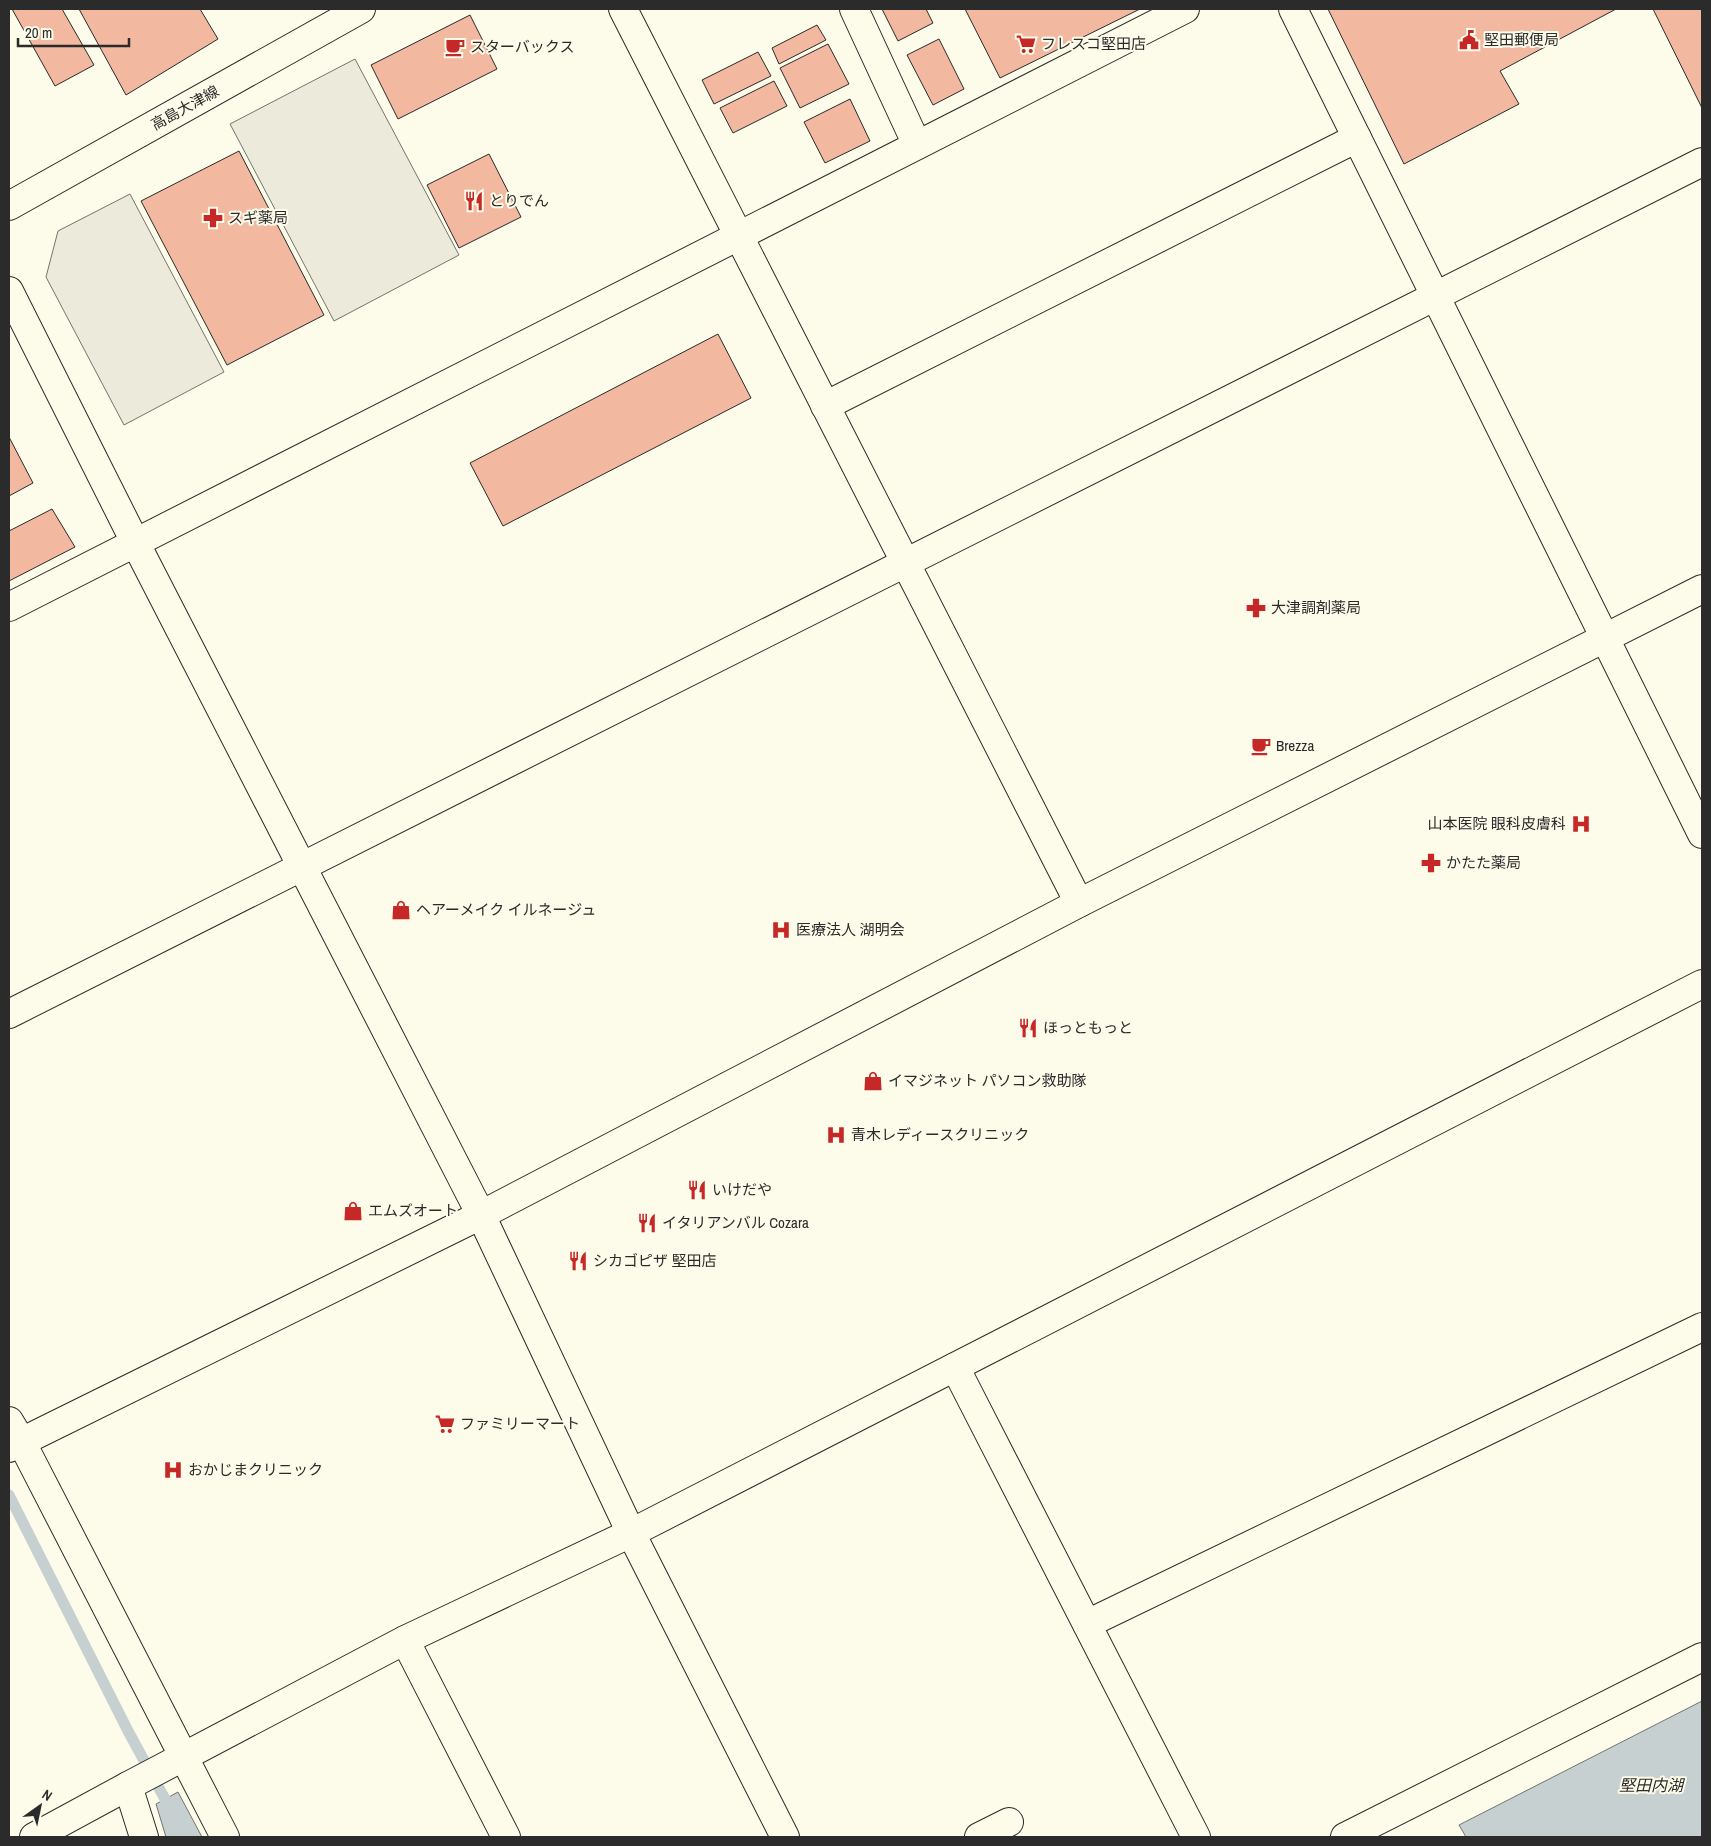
<svg xmlns="http://www.w3.org/2000/svg" width="1711" height="1846" font-family="'Archivo Narrow','Noto Sans JP',sans-serif">
	<style>
		.parking { fill: #eceadb; stroke: #74746e }
		.water { fill: #c7d0d0; stroke: #74746e }
		.lines { fill: none; stroke-linecap: round; stroke-linejoin: round }
		.stream { stroke: #c7d0d0; stroke-width: 11 }
		.building { fill: #f2b8a0; stroke: #2b2b2b }
		.minor-casing { stroke: #2b2b2b; stroke-width: 30 }
		.tertiary-casing { stroke: #2b2b2b; stroke-width: 30 }
		.secondary-casing { stroke: #2b2b2b; stroke-width: 30 }
		.minor { stroke: #fdfbea; stroke-width: 28 }
		.tertiary { stroke: #fdfbea; stroke-width: 28 }
		.secondary { stroke: #fdfbea; stroke-width: 28 }
		.labels { text-anchor: middle; stroke-width: 4; stroke-linejoin: round; paint-order: stroke }
		.poi-label { font-size: 15px; fill: #2b2b2b; stroke: #fdfbea; text-anchor: start }
		.street-label { font-size: 15px; fill: #2b2b2b; stroke: #fdfbea }
		.water-label { font-size: 16px; font-style: italic; fill: #2b2b2b; stroke: #fdfbea }
	</style>
	<rect width="100%" height="100%" fill="#fdfbea"/>
	<g class="parking">
		<path d="M355,59L459,255L334,321L230,124Z"/>
		<path d="M130,194L224,372L124,425L46,277L58,231Z"/>
	</g>
	<g class="water">
		<path d="M1702,1701V1837H1466L1459,1825Z"/>
		<path d="M178,1792L202,1837H166L156,1804Z"/>
	</g>
	<g class="lines">
		<path class="stream" d="M9,1495L128,1731L165,1799L183,1837"/>
	</g>
	<g class="building">
		<path d="M12,9H62L94,65L55,86Z"/>
		<path d="M79,9H200L218,39L126,95Z"/>
		<path d="M882,9H926L933,23L898,41Z"/>
		<path d="M965,9H1140L1000,78Z"/>
		<path d="M1328,9H1616L1500,71L1519,104L1404,164Z"/>
		<path d="M1653,9H1702V108Z"/>
		<path d="M470,15L497,69L398,119L371,65Z"/>
		<path d="M817,25L826,40L779,64L772,48Z"/>
		<path d="M939,39L964,89L933,105L907,55Z"/>
		<path d="M828,44L849,84L800,108L780,68Z"/>
		<path d="M758,52L771,76L714,104L702,80Z"/>
		<path d="M774,81L787,106L733,133L720,108Z"/>
		<path d="M850,99L870,141L825,163L804,122Z"/>
		<path d="M239,151L324,315L227,365L141,201Z"/>
		<path d="M489,154L521,217L459,248L427,185Z"/>
		<path d="M718,334L751,398L503,526L470,463Z"/>
		<path d="M9,437L33,483L9,496Z"/>
		<path d="M52,509L75,547L9,581V531Z"/>
	</g>
	<g class="lines">
		<defs>
			<g id="minor">
				<path d="M623,9L1079,903"/>
				<path d="M854,9L917,145"/>
				<path d="M825,406L1357,138"/>
				<path d="M9,607L1185,9"/>
				<path d="M9,1014L1702,162"/>
				<path d="M955,1367L1196,1837"/>
				<path d="M9,1421L21,1441L225,1837"/>
				<path d="M1087,1624L1702,1327"/>
				<path d="M405,1640L506,1837"/>
				<path d="M128,1786L405,1640L631,1533L1702,984"/>
				<path d="M34,1837L128,1786L144,1837"/>
				<path d="M979,1837L1009,1822"/>
				<path d="M1345,1837L1702,1657"/>
			</g>
			<g id="tertiary">
				<path d="M1293,9L1702,834"/>
				<path d="M9,291L135,542L481,1215L631,1533L785,1837"/>
				<path d="M9,1448L481,1215L1079,903L1702,589"/>
			</g>
			<path id="secondary" d="M9,206L361,9"/>
		</defs>
		<use href="#minor" class="minor-casing"/>
		<use href="#tertiary" class="tertiary-casing"/>
		<use href="#secondary" class="secondary-casing"/>
		<use href="#minor" class="minor"/>
		<use href="#tertiary" class="tertiary"/>
		<use href="#secondary" class="secondary"/>
	</g>
	<defs>
		<symbol id="civic-bare" viewBox="-9 -9 18 18"><path d="M-.6-6.5H3V-4.5H.6V-3L4-1V1h2V6H-6V1h2V-1L-.6-3ZM-1.2 2.5V6h2.4V2.5Z" fill="#c62828" stroke="#fdfbea" stroke-width="2.5" paint-order="stroke"/></symbol>
		<symbol id="supermarket-bare" viewBox="-9 -9 18 18"><path d="M-6-5.5h2.5l.6 2H6L4.5 2H-2.5L-4.4-4H-6ZM-1.5 3.2a1.3 1.3 0 1 0 .1 0ZM3 3.2a1.3 1.3 0 1 0 .1 0Z" fill="#c62828" stroke="#fdfbea" stroke-width="2.5" paint-order="stroke"/></symbol>
		<symbol id="cafe-bare" viewBox="-9 -9 18 18"><path d="M-5.5-4.5H6V0H3Q3 3.5 0 3.5H-2.5Q-5.5 3.5-5.5 0ZM3-3.2v2h1.7v-2ZM-6 4.5H4V6H-6Z" fill="#c62828" stroke="#fdfbea" stroke-width="2.5" paint-order="stroke"/></symbol>
		<symbol id="restaurant-bare" viewBox="-9 -9 18 18"><path d="M-5-6h1v4h1v-4h1v4h1v-4h1v5L-1.5 .5V6h-2V.5L-5-1ZM5-6V6H3V1.5H1.5Q1.5-4 5-6Z" fill="#c62828" stroke="#fdfbea" stroke-width="2.5" paint-order="stroke"/></symbol>
		<symbol id="pharmacy-bare" viewBox="-9 -9 18 18"><path d="M-2-6h4v4h4v4h-4v4h-4v-4h-4v-4h4Z" fill="#c62828" stroke="#fdfbea" stroke-width="2.5" paint-order="stroke"/></symbol>
		<symbol id="hospital-bare" viewBox="-9 -9 18 18"><path d="M-5-5h3v3.5h4V-5h3V5h-3V1.5h-4V5h-3Z" fill="#c62828" stroke="#fdfbea" stroke-width="2.5" paint-order="stroke"/></symbol>
		<symbol id="shop-bare" viewBox="-9 -9 18 18"><path d="M-5-2.5h2.3a2.7 3.5 0 0 1 5.4 0H5L5.5 6h-11ZM-1.5-2.5h3a1.5 2.3 0 0 0-3 0Z" fill="#c62828" stroke="#fdfbea" stroke-width="2.5" paint-order="stroke"/></symbol>
	</defs>
	<g fill-rule="evenodd">
		<use href="#civic-bare" x="1455" y="26" width="28" height="28"/>
		<use href="#supermarket-bare" x="1012" y="30" width="28" height="28"/>
		<use href="#cafe-bare" x="441" y="33" width="28" height="28"/>
		<use href="#restaurant-bare" x="460" y="187" width="28" height="28"/>
		<use href="#pharmacy-bare" x="199" y="204" width="28" height="28"/>
		<use href="#pharmacy-bare" x="1242" y="594" width="28" height="28"/>
		<use href="#cafe-bare" x="1247" y="732" width="28" height="28"/>
		<use href="#hospital-bare" x="1567" y="810" width="28" height="28"/>
		<use href="#pharmacy-bare" x="1417" y="849" width="28" height="28"/>
		<use href="#shop-bare" x="387" y="896" width="28" height="28"/>
		<use href="#hospital-bare" x="767" y="916" width="28" height="28"/>
		<use href="#restaurant-bare" x="1014" y="1014" width="28" height="28"/>
		<use href="#shop-bare" x="859" y="1067" width="28" height="28"/>
		<use href="#hospital-bare" x="822" y="1121" width="28" height="28"/>
		<use href="#restaurant-bare" x="683" y="1176" width="28" height="28"/>
		<use href="#shop-bare" x="339" y="1197" width="28" height="28"/>
		<use href="#restaurant-bare" x="633" y="1209" width="28" height="28"/>
		<use href="#restaurant-bare" x="564" y="1247" width="28" height="28"/>
		<use href="#supermarket-bare" x="431" y="1410" width="28" height="28"/>
		<use href="#hospital-bare" x="159" y="1456" width="28" height="28"/>
	</g>
	<g class="labels">
		<g class="poi-label">
			<text x="1484" y="45">堅田郵便局</text>
			<text x="1041" y="49">フレスコ堅田店</text>
			<text x="470" y="52">スターバックス</text>
			<text x="489" y="206">とりでん</text>
			<text x="228" y="223">スギ薬局</text>
			<text x="1271" y="613">大津調剤薬局</text>
			<text x="1276" y="751">Brezza</text>
			<text x="1566" y="829" text-anchor="end">山本医院 眼科皮膚科</text>
			<text x="1446" y="868">かたた薬局</text>
			<text x="416" y="915">ヘアーメイク イルネージュ</text>
			<text x="796" y="935">医療法人 湖明会</text>
			<text x="1043" y="1033">ほっともっと</text>
			<text x="888" y="1086">イマジネット パソコン救助隊</text>
			<text x="851" y="1140">青木レディースクリニック</text>
			<text x="712" y="1195">いけだや</text>
			<text x="368" y="1216">エムズオート</text>
			<text x="662" y="1228">イタリアンバル Cozara</text>
			<text x="593" y="1266">シカゴピザ 堅田店</text>
			<text x="460" y="1429">ファミリーマート</text>
			<text x="188" y="1475">おかじまクリニック</text>
		</g>
		<g class="street-label">
			<text transform="translate(185 108) rotate(-29)" y="5">高島大津線</text>
		</g>
		<g class="water-label">
			<text x="1651" y="1791">堅田内湖</text>
		</g>
	</g>
	<rect width="1711" height="1846" fill="none" stroke="#2b2b2b" stroke-width="20"/>
	<g transform="translate(40 1806) rotate(33)" stroke="#fdfbea" stroke-width="4" paint-order="stroke">
	<path d="M0-4L9 19L0 12L-9 19Z" fill="#2b2b2b"/>
	<text y="-8" font-size="14" font-weight="bold" text-anchor="middle" fill="#2b2b2b">N</text>
	</g>
	<path d="M18 38v8h111v-8" fill="none" stroke="#2b2b2b" stroke-width="2.5"/>
	<text x="25" y="38" font-size="15" fill="#2b2b2b" stroke="#fdfbea" stroke-width="4" paint-order="stroke">20 m</text>
</svg>
